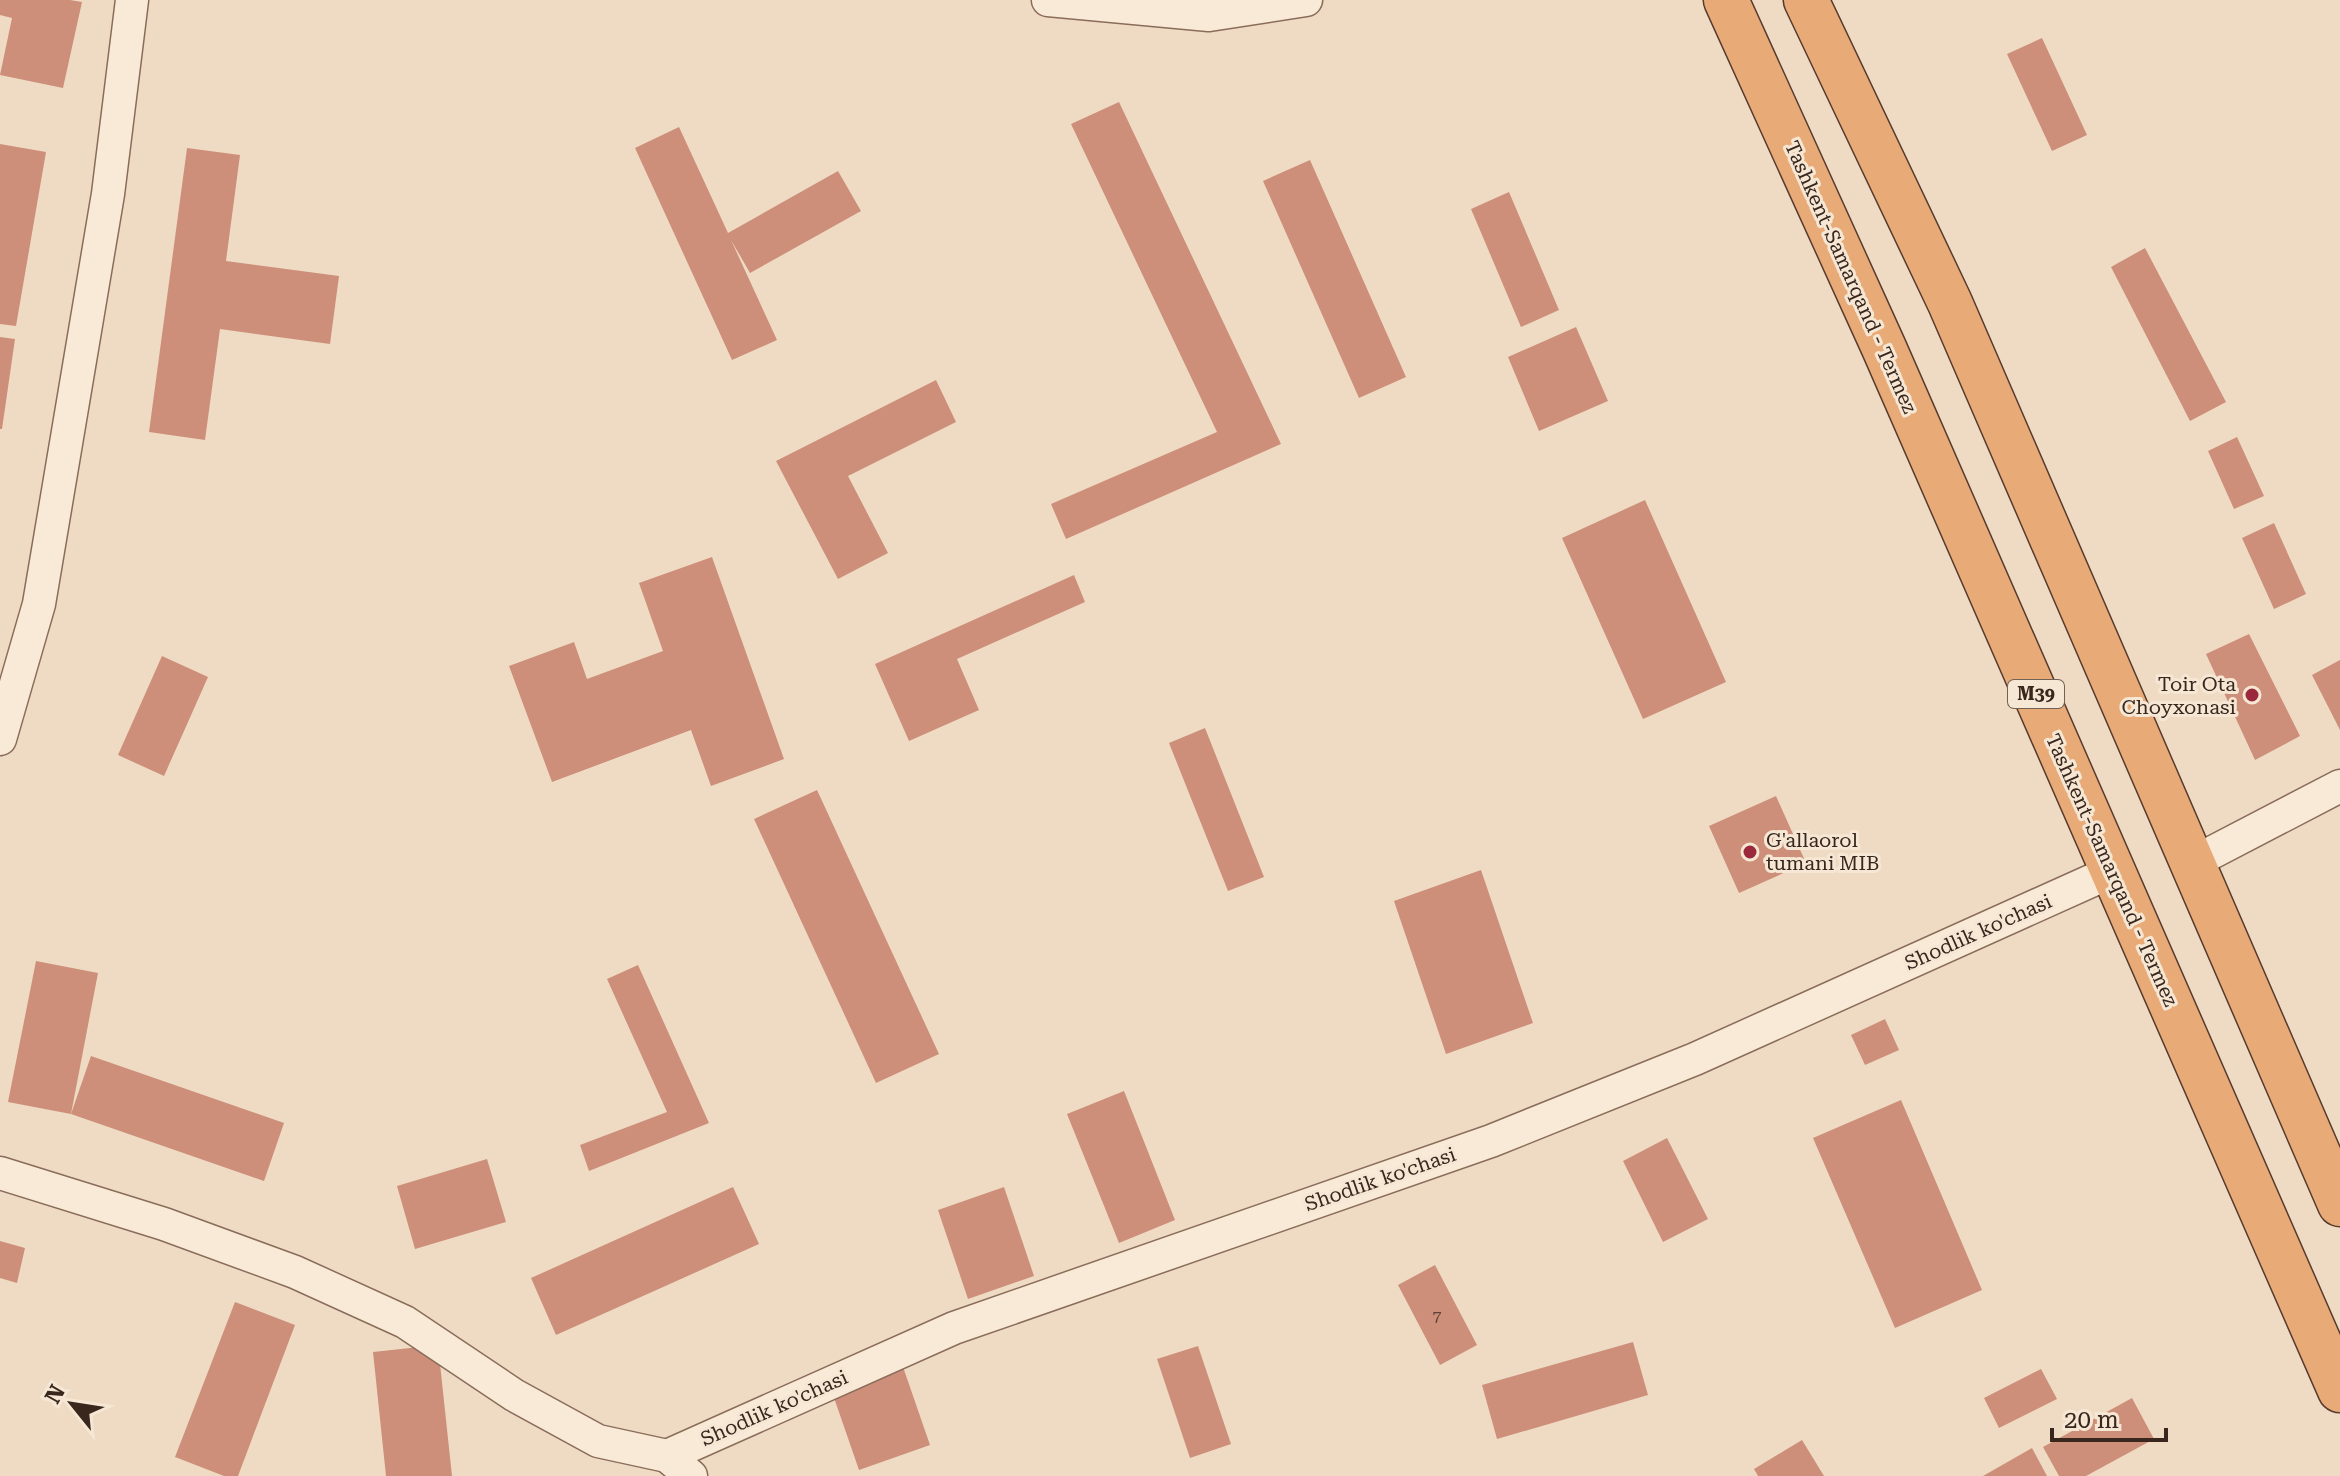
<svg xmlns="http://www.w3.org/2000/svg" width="2340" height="1476" font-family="'Roboto Serif',serif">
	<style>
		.building { fill: #cd8f79 }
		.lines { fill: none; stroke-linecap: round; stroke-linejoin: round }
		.minor-casing { stroke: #8a6c5a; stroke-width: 35 }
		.trunk-casing { stroke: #573b2e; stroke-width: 47 }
		.minor { stroke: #f9ead7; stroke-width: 32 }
		.trunk { stroke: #e8ab78; stroke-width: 44 }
		.poi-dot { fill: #9a293b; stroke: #f6e7d4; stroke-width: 3 }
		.labels { text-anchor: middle; stroke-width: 6; stroke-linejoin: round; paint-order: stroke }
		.number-label { font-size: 16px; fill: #5e4135 }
		.shield { fill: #f6e7d4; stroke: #726155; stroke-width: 2 }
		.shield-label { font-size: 18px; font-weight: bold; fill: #39271e }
		.street-label { font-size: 20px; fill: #39271e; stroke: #f6e7d4 }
		.poi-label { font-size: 20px; fill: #39271e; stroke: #f6e7d4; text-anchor: end }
	</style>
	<rect width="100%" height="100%" fill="#efdbc4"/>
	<g class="building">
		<path d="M0,0H70L82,2L63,88L0,75L12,18L0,15Z"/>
		<path d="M2042,38L2087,135L2052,151L2007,54Z"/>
		<path d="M1119,102L1281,444L1066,539L1051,504L1217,432L1071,124Z"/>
		<path d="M679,127L728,233L838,171L861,211L750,273L731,240L777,340L732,360L635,148Z"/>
		<path d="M0,144L46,152L16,326L0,324Z"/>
		<path d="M187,148L240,155L226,261L339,276L330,344L220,329L205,440L149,432Z"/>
		<path d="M1310,160L1406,377L1359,398L1263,181Z"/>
		<path d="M1509,192L1559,310L1521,327L1471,209Z"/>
		<path d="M2145,248L2226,402L2190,421L2111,267Z"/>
		<path d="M1576,327L1608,401L1539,431L1508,357Z"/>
		<path d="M0,337L15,339L2,429H0Z"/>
		<path d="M936,380L956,422L848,476L888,553L838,579L776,461Z"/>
		<path d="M2237,437L2264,496L2234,509L2208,451Z"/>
		<path d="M1645,500L1726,682L1643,719L1562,538Z"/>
		<path d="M2274,523L2306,594L2274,609L2242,538Z"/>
		<path d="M712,557L784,759L711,786L691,730L552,782L509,666L574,642L587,679L663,651L639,583Z"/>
		<path d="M1074,575L1085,602L957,659L979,710L909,741L875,664Z"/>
		<path d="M2249,634L2300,736L2255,760L2206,654Z"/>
		<path d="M162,656L208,677L164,776L118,755Z"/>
		<path d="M2340,660V730L2312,675Z"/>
		<path d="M1205,728L1264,877L1228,891L1169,743Z"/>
		<path d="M817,790L939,1054L876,1083L754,819Z"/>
		<path d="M1776,796L1806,863L1739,893L1709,826Z"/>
		<path d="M1481,870L1533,1023L1446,1054L1394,901Z"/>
		<path d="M36,961L98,973L71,1114L8,1102Z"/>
		<path d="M638,965L709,1123L589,1171L580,1145L667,1112L607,979Z"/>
		<path d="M1885,1019L1899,1050L1865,1065L1851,1035Z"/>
		<path d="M91,1056L284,1123L264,1181L71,1114Z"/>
		<path d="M1124,1091L1175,1220L1119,1243L1067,1114Z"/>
		<path d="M1901,1100L1982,1290L1895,1328L1813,1138Z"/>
		<path d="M1667,1138L1708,1219L1663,1242L1623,1161Z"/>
		<path d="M487,1159L506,1222L415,1249L397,1186Z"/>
		<path d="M733,1187L759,1244L556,1335L531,1278Z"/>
		<path d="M1004,1187L1034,1276L968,1299L938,1210Z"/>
		<path d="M0,1241L25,1248L17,1283L0,1278Z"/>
		<path d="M1435,1265L1477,1345L1440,1365L1398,1285Z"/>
		<path d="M235,1302L295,1325L238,1476H224L175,1457Z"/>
		<path d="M1633,1342L1648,1395L1497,1439L1482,1385Z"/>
		<path d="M438,1345L452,1476H386L373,1352Z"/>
		<path d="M1198,1346L1231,1444L1190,1458L1157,1359Z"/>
		<path d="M902,1364L930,1445L859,1470L831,1389Z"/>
		<path d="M2041,1369L2057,1399L1999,1428L1984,1398Z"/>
		<path d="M2132,1398L2154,1439L2086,1476H2059L2043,1447Z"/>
		<path d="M1802,1440L1824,1476H1758L1754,1469Z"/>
		<path d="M2032,1448L2047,1476H1983Z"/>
	</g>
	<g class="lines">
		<defs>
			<g id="minor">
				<path d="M1048,0L1209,15L1306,0"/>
				<path d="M0,739L39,604L108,194L132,0"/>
				<path d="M2192,863L2340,786"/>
				<path d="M0,1173L164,1224L295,1272L405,1322L514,1395L598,1441L667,1456"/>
				<path d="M691,1476L667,1456L954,1328L1491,1141L1695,1059L2113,871"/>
			</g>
			<g id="trunk">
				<path d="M1726,0L1884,348L2340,1390"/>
				<path d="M1806,0L1950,303L2340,1204"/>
			</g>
		</defs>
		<use href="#minor" class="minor-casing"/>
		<use href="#trunk" class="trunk-casing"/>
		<use href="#minor" class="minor"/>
		<use href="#trunk" class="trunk"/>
	</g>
	<g class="poi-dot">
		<circle cx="2252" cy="695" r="8"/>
		<circle cx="1750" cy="852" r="8"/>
	</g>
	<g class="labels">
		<g class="number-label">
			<text x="1437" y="1321">7</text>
		</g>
		<rect class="shield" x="2008" y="680" width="56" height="28" rx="6"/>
		<g class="shield-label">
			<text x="2036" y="700">M39</text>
		</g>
		<g class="street-label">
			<text transform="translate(1851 277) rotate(66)" y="7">Tashkent-Samarqand - Termez</text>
			<text transform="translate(2112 870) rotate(66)" y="7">Tashkent-Samarqand - Termez</text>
			<text transform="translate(1978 932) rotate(-24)" y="7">Shodlik ko'chasi</text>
			<text transform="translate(1380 1179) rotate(-19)" y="7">Shodlik ko'chasi</text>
			<text transform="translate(774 1408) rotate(-24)" y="7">Shodlik ko'chasi</text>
		</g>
		<g class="poi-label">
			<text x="2236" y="691">Toir Ota<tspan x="2236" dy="23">Choyxonasi</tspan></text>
			<text x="1766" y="847" text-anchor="start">G'allaorol<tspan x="1766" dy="23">tumani MIB</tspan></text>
		</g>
	</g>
	<g transform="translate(72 1404) rotate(300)" stroke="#f6e7d4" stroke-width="6" paint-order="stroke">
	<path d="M0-6L14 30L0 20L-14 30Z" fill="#39271e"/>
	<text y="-12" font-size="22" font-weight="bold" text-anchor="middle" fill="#39271e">N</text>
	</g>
	<path d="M2052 1428v12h114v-12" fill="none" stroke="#39271e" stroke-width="4"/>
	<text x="2064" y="1428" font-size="24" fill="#39271e" stroke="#f6e7d4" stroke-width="6" paint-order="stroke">20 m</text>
</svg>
